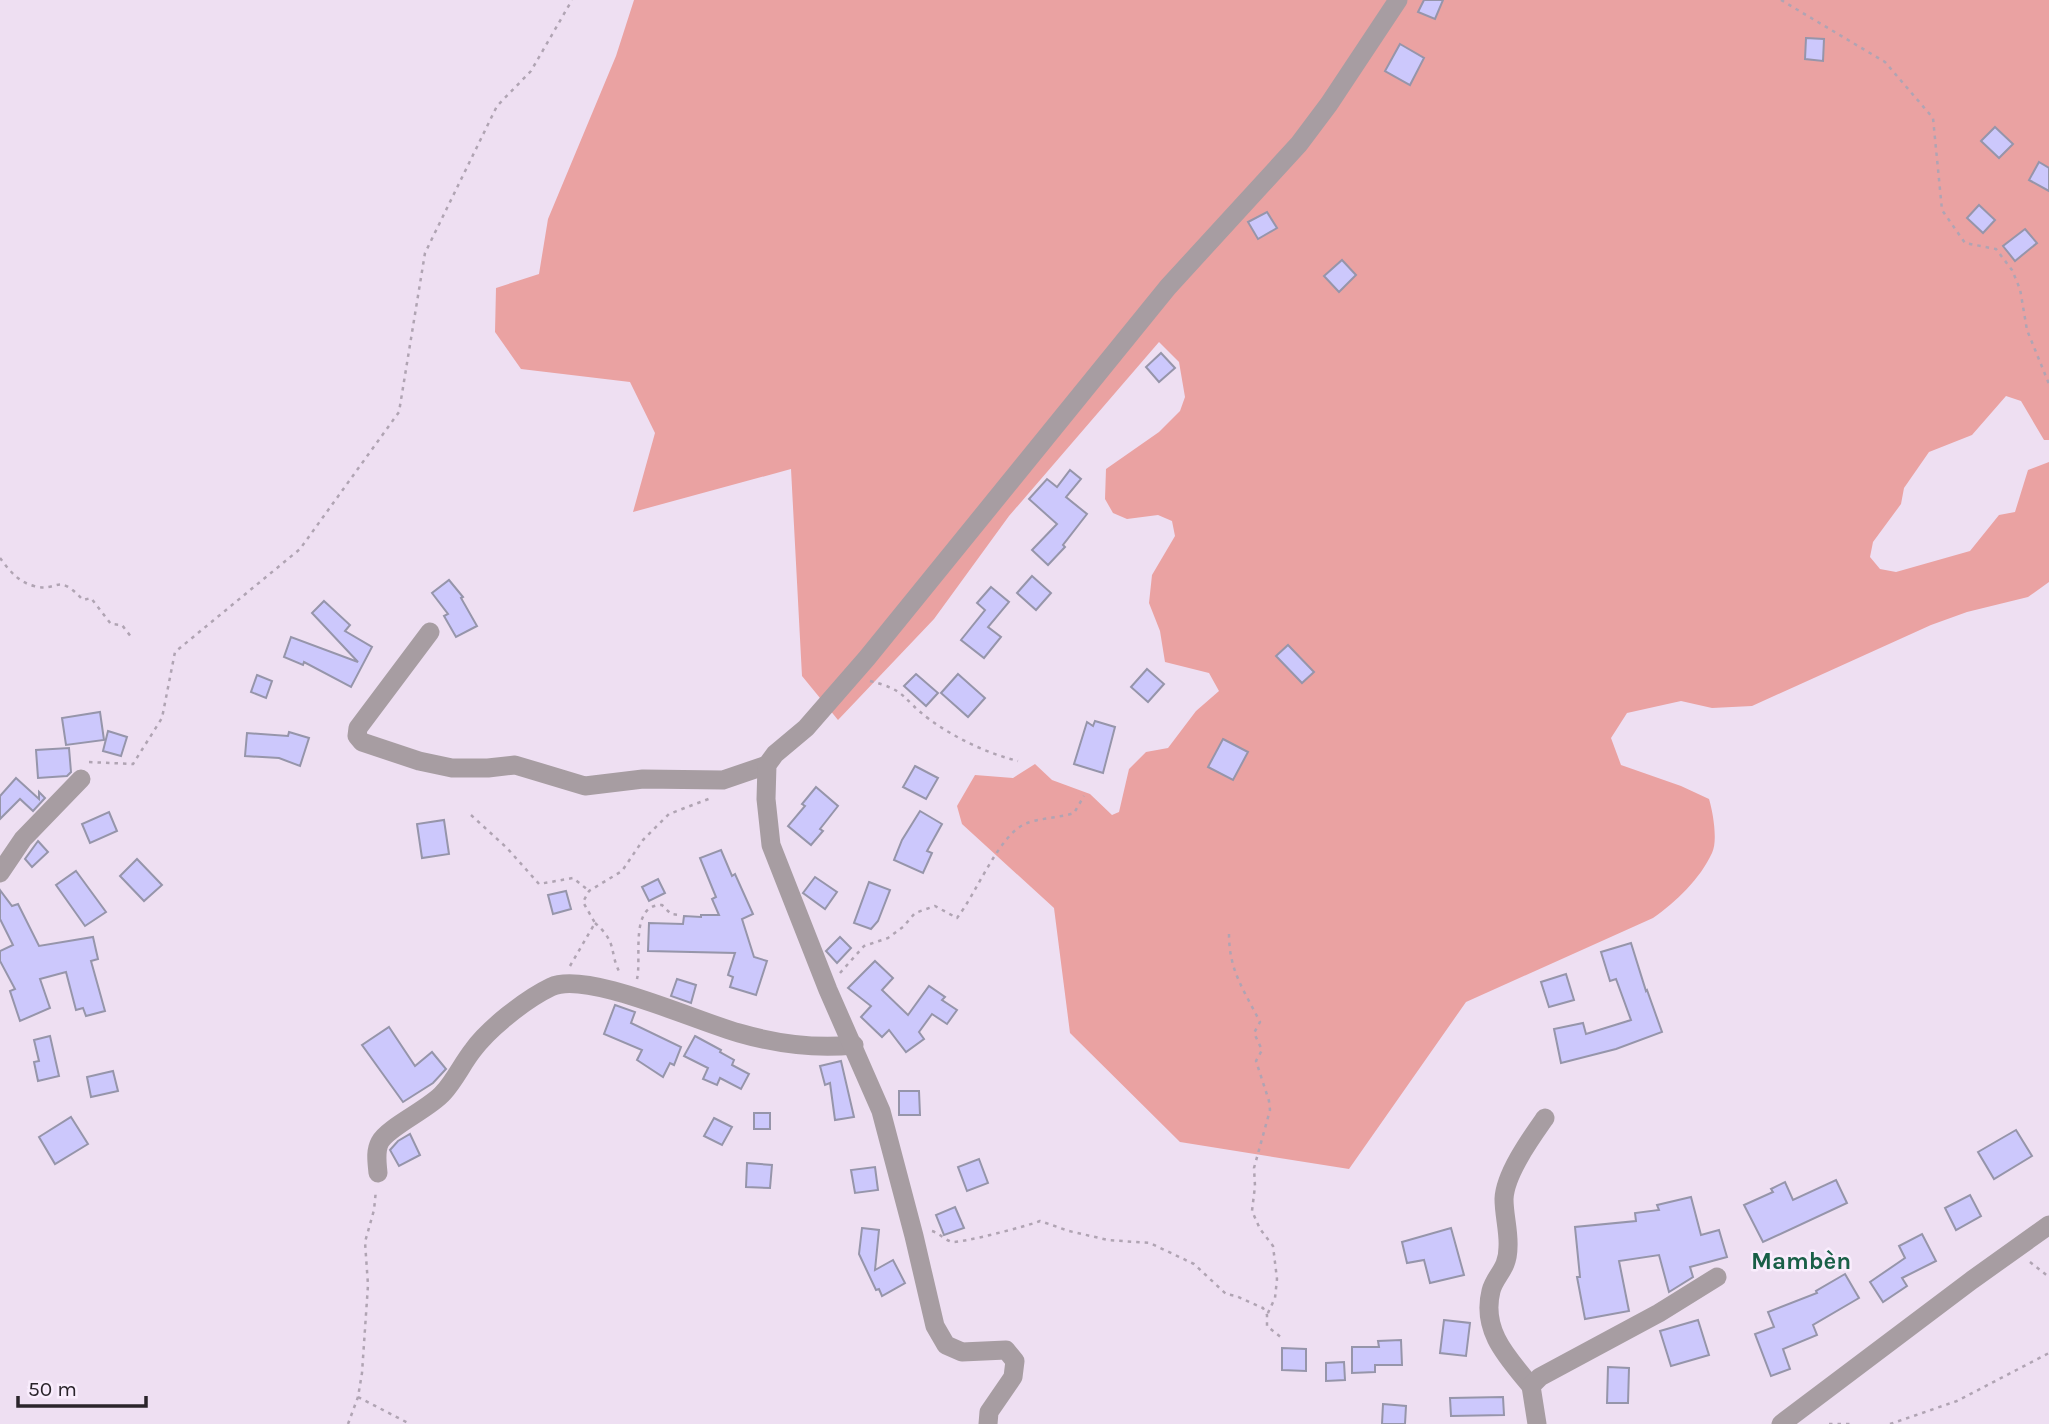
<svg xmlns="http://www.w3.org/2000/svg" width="2049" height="1424" font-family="Karla,sans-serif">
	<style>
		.green { fill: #eaa2a2 }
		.building { fill: #ccc8fc; stroke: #9695aa; stroke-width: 2 }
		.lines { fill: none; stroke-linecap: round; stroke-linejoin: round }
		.path { stroke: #b0a4b3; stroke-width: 2.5; stroke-dasharray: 3.5 5; stroke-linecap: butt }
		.minor { stroke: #a79da2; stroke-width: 19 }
		.labels { text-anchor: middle; stroke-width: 5; stroke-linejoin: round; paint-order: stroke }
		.quarter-label { font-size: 24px; font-weight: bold; fill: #195f47; stroke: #f9edfd }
	</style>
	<rect width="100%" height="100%" fill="#eedff2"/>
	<path class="green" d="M634,0H2049V440H2044L2021,401L2006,396L1972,435L1929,452L1904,488L1901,504L1873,542L1870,557L1880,569L1896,572L1970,551L1999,515L2015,512L2028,470L2049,462V582L2028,597L1967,612L1931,625L1752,706L1712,708L1681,701L1627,713L1611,738L1621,765L1681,786L1709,799C1713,812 1718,841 1712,853C1700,879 1676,902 1653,918L1466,1002L1349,1169L1180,1142L1070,1033L1054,908L962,824L957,806L975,775L1013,778L1035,764L1052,780L1090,794L1112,815L1119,812L1129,769L1146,752L1168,748L1196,711L1219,691L1209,673L1165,662L1160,631L1149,603L1152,575L1175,536L1172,521L1158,515L1127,519L1113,513L1105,499L1106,469L1159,432L1180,411L1185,397L1179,362L1159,342L1009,516L934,619L838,720L802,676L791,469L633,512L655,433L630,382L521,369L495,332L496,288L539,274L548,219L616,56Z"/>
	<g class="building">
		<path d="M1424,0H1443L1435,19L1418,12Z"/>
		<path d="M1806,38L1824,39L1823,61L1805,59Z"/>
		<path d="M1400,44L1424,58L1410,85L1385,71Z"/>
		<path d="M1995,127L2013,144L1999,158L1981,141Z"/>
		<path d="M2039,162L2049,168V191L2029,180Z"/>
		<path d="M1979,205L1995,220L1983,233L1967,218Z"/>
		<path d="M1267,212L1277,228L1258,239L1248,222Z"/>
		<path d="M2025,229L2037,243L2015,261L2003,246Z"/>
		<path d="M1342,260L1356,275L1339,292L1324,276Z"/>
		<path d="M1161,353L1175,368L1159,382L1146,367Z"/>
		<path d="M1070,470L1081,479L1066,497L1087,514L1063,545L1065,547L1048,565L1032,550L1057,524L1029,499L1047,479L1057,487Z"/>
		<path d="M1032,576L1051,593L1036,610L1017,593Z"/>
		<path d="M449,580L463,597L461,598L477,626L456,637L444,616L448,614L432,593Z"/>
		<path d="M991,587L1009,602L988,627L1001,637L984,658L961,640L985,610L977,603Z"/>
		<path d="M324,601L350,625L345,631L372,647L351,687L304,662L303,665L284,657L291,637L358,662L312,613Z"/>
		<path d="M1288,645L1314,672L1302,683L1276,656Z"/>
		<path d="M1147,669L1164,684L1148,702L1131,687Z"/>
		<path d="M916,674L938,693L926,706L904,686Z"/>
		<path d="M958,674L985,698L968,717L941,693Z"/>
		<path d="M257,675L272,681L266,698L251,692Z"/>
		<path d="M100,712L104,740L66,745L62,718Z"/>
		<path d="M1095,721L1115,727L1103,773L1074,764L1087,722L1093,726Z"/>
		<path d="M108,731L127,737L121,756L103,751Z"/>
		<path d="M289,732L309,738L300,766L279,758L245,756L247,733L288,736Z"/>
		<path d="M1223,739L1248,752L1233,780L1208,767Z"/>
		<path d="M69,748L71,772L67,776L38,778L36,750Z"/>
		<path d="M915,766L938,778L926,799L903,787Z"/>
		<path d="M16,778L39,799V792L45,798L33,811L20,799L0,819V796Z"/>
		<path d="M816,787L838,806L820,829L823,831L811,845L788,826L805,806L802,804Z"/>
		<path d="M920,811L942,824L927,851L932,853L923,873L894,860L902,840Z"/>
		<path d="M109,812L117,831L90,843L82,824Z"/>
		<path d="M444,820L449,854L422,858L417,824Z"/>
		<path d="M38,841L48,852L32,867L25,859Z"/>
		<path d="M721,850L732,876L735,874L753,914L742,919L754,957L767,961L756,995L730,987L733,977L728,975L735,953L648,951L649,923L683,924L684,916L701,917V915H719L712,899L716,897L700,858Z"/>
		<path d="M137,859L162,885L144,901L120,876Z"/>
		<path d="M76,871L106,912L85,926L56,885Z"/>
		<path d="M815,877L837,892L825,909L803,893Z"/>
		<path d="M658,879L665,893L649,901L642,887Z"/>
		<path d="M869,882L890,890L878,921L871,929L854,923Z"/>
		<path d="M0,890L12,906L18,904L39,946L93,937L98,959L91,961L105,1011L86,1016L83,1008L76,1010L66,972L40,979L50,1008L20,1021L10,991L15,989L0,961V951L13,945L0,919Z"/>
		<path d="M566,891L571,909L553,914L548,895Z"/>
		<path d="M840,937L851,948L837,963L826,951Z"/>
		<path d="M1631,943L1646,991L1647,990L1662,1032L1616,1049L1561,1063L1554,1029L1583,1023L1586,1034L1631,1020L1616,979L1610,981L1601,952Z"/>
		<path d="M875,961L893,978L882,990L908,1015L929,986L945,997L942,1000L957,1010L947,1024L932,1014L919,1032L924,1039L906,1052L889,1030L882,1037L861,1017L871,1006L848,988Z"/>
		<path d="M1566,974L1574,1000L1549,1007L1541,982Z"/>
		<path d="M677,979L696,985L691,1003L671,996Z"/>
		<path d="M615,1005L635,1012L631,1023L681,1047L674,1065L670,1063L663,1077L637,1060L642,1050L604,1034Z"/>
		<path d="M389,1027L415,1066L432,1052L446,1069L433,1083L403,1102L362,1045Z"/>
		<path d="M50,1036L59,1076L38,1081L34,1062L39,1061L34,1040Z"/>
		<path d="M695,1036L721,1050L720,1052L734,1060L732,1065L749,1074L741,1089L720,1078L717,1085L703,1079L708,1068L684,1056Z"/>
		<path d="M841,1061L854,1117L835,1120L830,1083L825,1085L820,1066Z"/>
		<path d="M113,1071L118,1091L91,1097L87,1077Z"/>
		<path d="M899,1091H919L920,1115H899Z"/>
		<rect x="754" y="1113" width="16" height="16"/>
		<path d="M71,1117L88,1144L55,1164L39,1137Z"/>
		<path d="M714,1118L732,1127L722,1145L704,1136Z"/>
		<path d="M2016,1130L2032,1156L1994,1179L1978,1152Z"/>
		<path d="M410,1134L420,1155L399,1166L390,1150L398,1141Z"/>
		<path d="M979,1159L988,1183L967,1191L958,1167Z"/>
		<path d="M747,1163L772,1165L770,1188L746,1187Z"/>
		<path d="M875,1167L878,1190L855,1193L851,1170Z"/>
		<path d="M1836,1180L1847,1203L1763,1242L1744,1205L1773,1192L1771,1189L1785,1182L1793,1200Z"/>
		<path d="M1970,1195L1981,1216L1956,1230L1945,1208Z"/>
		<path d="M1691,1197L1701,1235L1719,1230L1727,1257L1690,1267L1693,1277L1669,1292L1659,1255L1619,1261L1629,1311L1585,1319L1577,1277H1580L1575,1227L1636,1221L1635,1213L1659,1210L1657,1205Z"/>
		<path d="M955,1207L964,1228L944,1235L936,1215Z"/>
		<path d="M862,1228L879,1230L875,1270L893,1260L905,1283L882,1296L879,1289L876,1290L859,1254Z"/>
		<path d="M1451,1228L1464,1275L1430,1283L1424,1260L1407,1263L1402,1242Z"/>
		<path d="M1922,1234L1936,1261L1902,1278L1907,1286L1883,1302L1870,1282L1905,1258L1899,1246Z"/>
		<path d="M1845,1274L1859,1298L1813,1325L1817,1335L1783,1349L1790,1369L1771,1376L1755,1334L1774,1327L1768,1312L1817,1293L1816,1291Z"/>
		<path d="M1444,1320L1470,1323L1466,1356L1440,1353Z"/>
		<path d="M1698,1320L1709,1355L1671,1366L1660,1331Z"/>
		<path d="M1401,1340L1402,1365H1375V1372L1352,1373V1347H1379L1378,1341Z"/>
		<path d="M1282,1348L1306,1349V1371L1282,1370Z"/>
		<path d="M1344,1362L1345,1380L1326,1381V1363Z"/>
		<path d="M1608,1367L1629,1368L1628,1403H1607Z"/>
		<path d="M1503,1397L1504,1415L1451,1416L1450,1398Z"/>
		<path d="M1383,1404L1406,1406L1405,1424H1382Z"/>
	</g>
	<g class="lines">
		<g class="path">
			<path d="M1781,0L1885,62L1933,118L1942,210L1965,243L1996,249L2012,270L2020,289L2027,330L2049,384"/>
			<path d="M0,558C9,570 18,582 34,586C59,593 56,571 83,600L91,598L111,624L122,625L132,638"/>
			<path d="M870,681C907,690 902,699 929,719C955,738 986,753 1018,761"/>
			<path d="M89,762L133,764L162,718L175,652L300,549L399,412L425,253L497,106L531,71L572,0"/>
			<path d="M471,815L507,848L539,884L573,878L588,890"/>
			<path d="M595,923C619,944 608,952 621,975"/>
			<path d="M1229,934C1229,971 1244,990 1260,1022L1254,1033L1262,1050L1256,1061L1269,1101L1270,1110L1254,1168L1255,1186L1252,1211L1260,1229L1273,1246L1277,1279L1275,1298L1267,1315"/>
			<path d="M570,966L595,923L583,902L589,891L622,871L643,840L669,814L711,798"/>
			<path d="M840,973L864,946L888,938L903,927L915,913L935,906L957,918C976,894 999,835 1025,824C1038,818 1059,818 1074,813L1084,796"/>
			<path d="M637,979C642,958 629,904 662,905L671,914L680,915"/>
			<path d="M932,1231C939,1233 945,1240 952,1242C962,1243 1028,1226 1040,1221L1069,1231L1108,1240L1150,1243L1194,1264L1226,1294L1236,1296L1263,1308L1267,1315V1326L1283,1339"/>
			<path d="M2030,1262L2049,1277"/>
			<path d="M358,1397L410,1424"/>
			<path d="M348,1424L358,1397L362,1373L368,1285L365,1242L374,1210L376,1190"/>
			<path d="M1829,1424H1853"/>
			<path d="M1890,1424L1957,1401L2049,1353"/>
		</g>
		<g class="minor">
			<path d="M430,632L358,728L357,736L362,742L419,761L452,768H488L515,765L585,786L643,779L723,780L767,765"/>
			<path d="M0,873L23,839L81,779"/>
			<path d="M378,1173C377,1162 375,1151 380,1142C388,1127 429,1109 443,1093C455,1080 462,1064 473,1050C489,1028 526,999 551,987C586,970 698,1022 739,1033C777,1044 814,1049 854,1045"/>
			<path d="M1531,1386C1508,1358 1481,1331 1491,1291C1495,1275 1508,1270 1508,1247C1509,1232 1504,1215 1504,1199C1505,1174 1531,1138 1545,1118"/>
			<path d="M988,1424L989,1412L1013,1377L1015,1361L1006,1350L962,1352L946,1345L935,1326L914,1236L881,1111L828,990L771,845L766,799L767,765L775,754L806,728L867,658L1168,287L1299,144L1329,104L1398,0"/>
			<path d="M1537,1424L1531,1386L1540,1377L1659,1313L1717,1277"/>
			<path d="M1781,1424L1972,1280L2049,1225"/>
		</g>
	</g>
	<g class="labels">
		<g class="quarter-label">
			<text x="1801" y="1269">Mambèn</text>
		</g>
	</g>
	<path d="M18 1396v10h128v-10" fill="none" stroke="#2a242b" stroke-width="3.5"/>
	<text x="28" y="1396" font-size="21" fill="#2a242b" stroke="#f9edfd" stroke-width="5" paint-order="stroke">50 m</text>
</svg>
